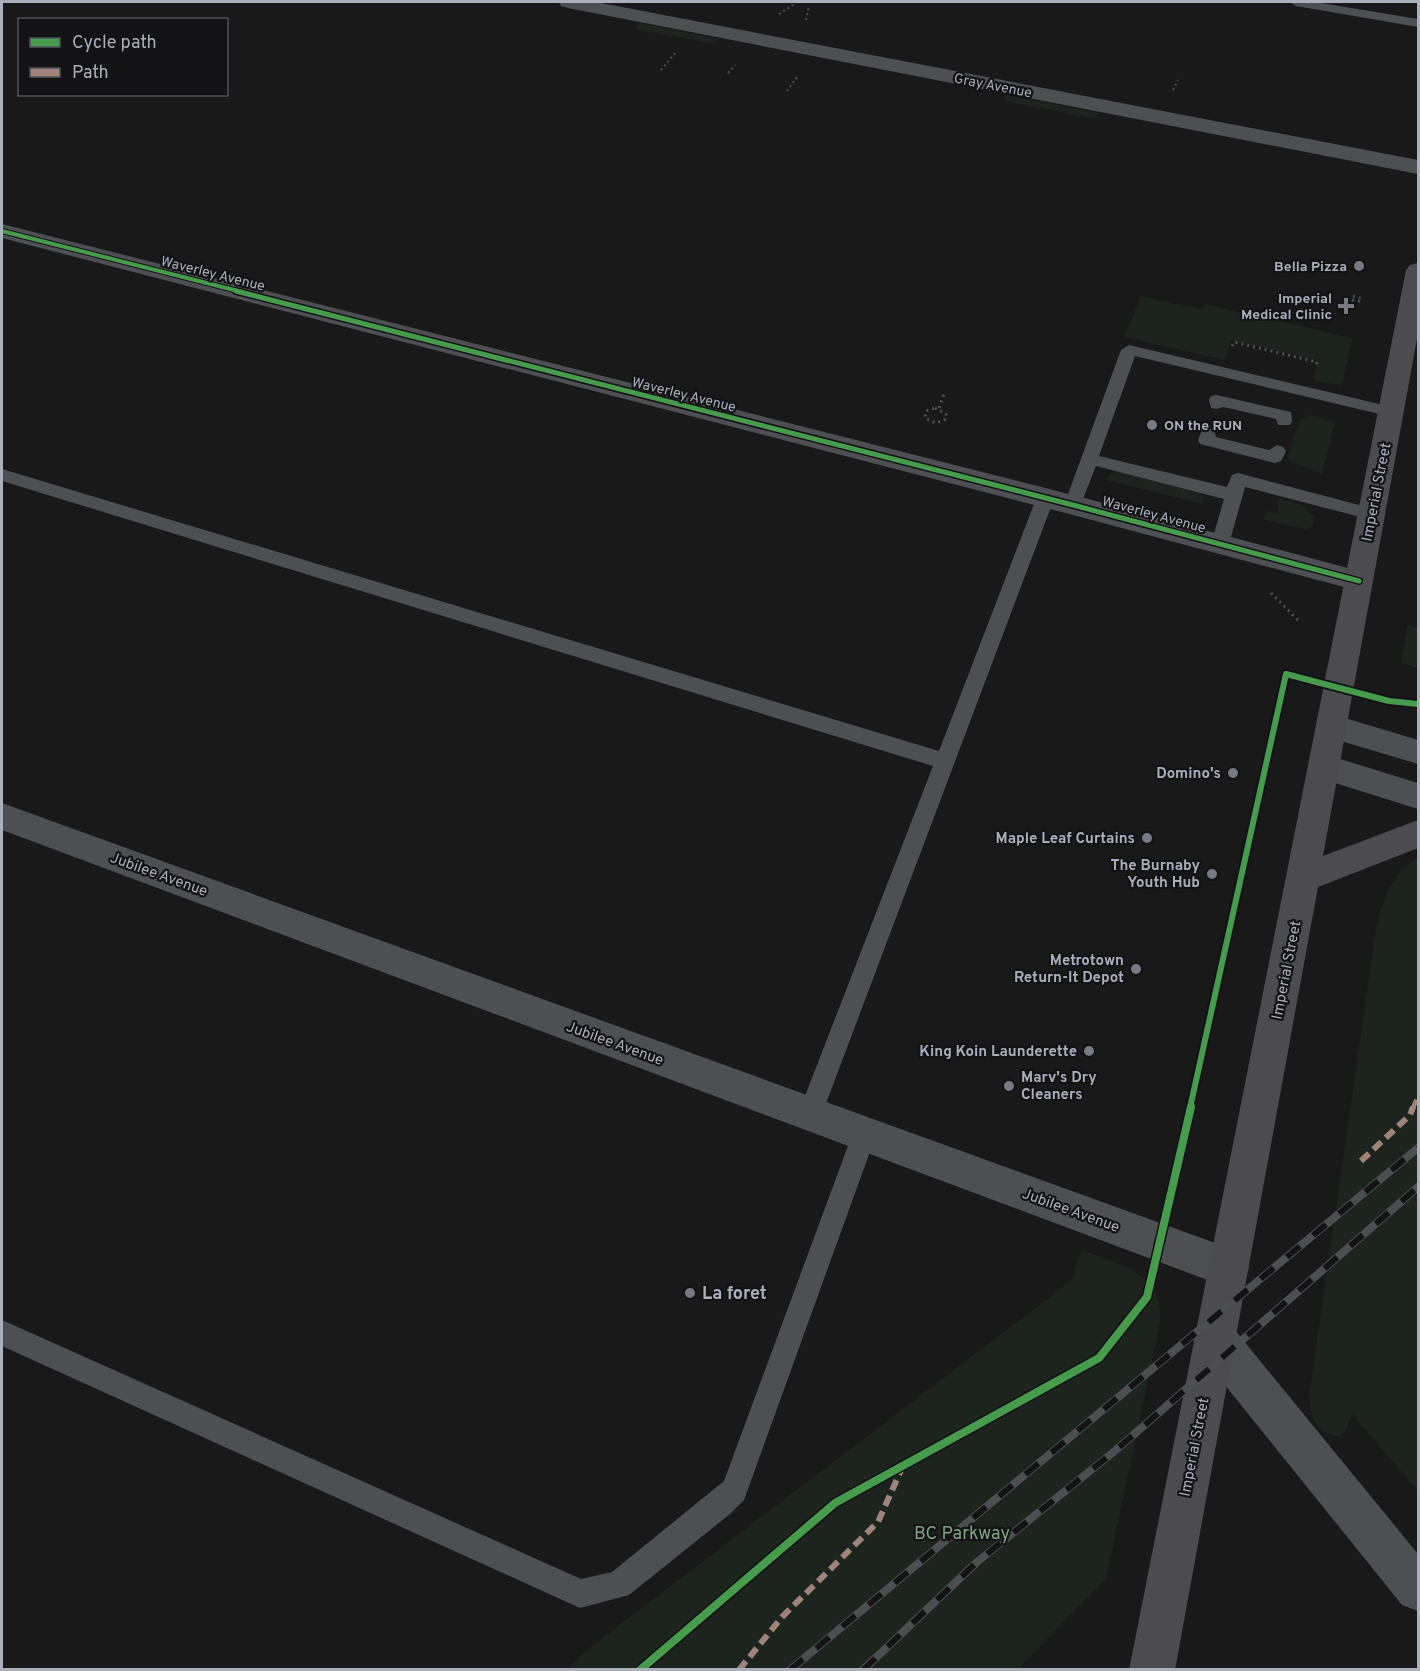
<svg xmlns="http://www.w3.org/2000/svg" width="1420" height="1671" font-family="Overpass,sans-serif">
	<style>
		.green { fill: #1c241d }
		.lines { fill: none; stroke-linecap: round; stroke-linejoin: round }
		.path-far1 { stroke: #4f5054; stroke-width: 2; stroke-dasharray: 2 3; stroke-linecap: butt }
		.path { stroke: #4f5054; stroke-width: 3; stroke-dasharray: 2 4; stroke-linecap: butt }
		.service { fill: #4d4f53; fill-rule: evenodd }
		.minor { fill: #4d4f53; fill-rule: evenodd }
		.tertiary { fill: #4d4f53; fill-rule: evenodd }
		.secondary { fill: #4c4c50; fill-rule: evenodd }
		.rail-casing { stroke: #4d4e52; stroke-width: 8 }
		.rail { stroke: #131316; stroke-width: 6; stroke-dasharray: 17; stroke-linecap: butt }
		.quiet-far1 { stroke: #a18479; stroke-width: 4.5; stroke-dasharray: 9 4.5; stroke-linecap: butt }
		.quiet { stroke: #a18479; stroke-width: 6; stroke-dasharray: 11 6; stroke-linecap: butt }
		.cycleway-far3-casing { stroke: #131316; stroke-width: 6 }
		.cycleway-far2-casing { stroke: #131316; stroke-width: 8 }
		.cycleway-far1-casing { stroke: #131316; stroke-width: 10 }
		.cycleway-casing { stroke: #131316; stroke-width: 11 }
		.cycleway-far3 { stroke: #469c4c; stroke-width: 4 }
		.cycleway-far2 { stroke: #469c4c; stroke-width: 5 }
		.cycleway-far1 { stroke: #469c4c; stroke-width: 6 }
		.cycleway { stroke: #469c4c; stroke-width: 8 }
		.poi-dot { fill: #777a83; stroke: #131316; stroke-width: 2 }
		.labels { text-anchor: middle; stroke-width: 4.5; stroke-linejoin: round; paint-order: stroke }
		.far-street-label { font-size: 14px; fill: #a9afbb; stroke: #131316 }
		.far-poi-label { font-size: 14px; font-weight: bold; fill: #a9afbb; stroke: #131316; text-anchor: end }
		.street-label { font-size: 15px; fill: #a9afbb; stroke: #131316 }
		.poi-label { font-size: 15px; font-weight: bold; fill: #a9afbb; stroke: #131316; text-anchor: end }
		.near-poi-label { font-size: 18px; font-weight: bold; fill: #a9afbb; stroke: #131316; text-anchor: start }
		.near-park-label { font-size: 18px; fill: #7ea880; stroke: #131316 }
	</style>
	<rect width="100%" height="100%" fill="#19191a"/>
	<g class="green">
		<path d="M640,23L718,39L714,44L635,29Z"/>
		<path d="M1007,95L1098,113L1095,119L1004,101Z"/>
		<path d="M1141,296L1203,310L1205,304L1352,338L1342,386L1314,380L1318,360L1231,340L1225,360L1124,337Z"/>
		<path d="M1310,415L1335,422L1322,474L1291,462L1288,456L1300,420Z"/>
		<path d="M1120,472L1199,493L1204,497L1203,504L1106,480L1112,473Z"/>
		<path d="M1279,497L1302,506L1314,516L1312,527L1306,529L1264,520L1266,511L1277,513Z"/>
		<path d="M1408,625L1418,628V668L1401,663Z"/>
		<path d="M1418,858V1491L1352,1414C1350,1419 1348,1431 1342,1435C1338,1437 1335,1436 1332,1435C1314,1431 1310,1412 1309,1396L1376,930C1383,900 1390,874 1418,858Z"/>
		<path d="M1081,1250C1119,1264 1165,1273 1160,1323L1106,1579L1018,1669H567L592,1646L1072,1280Z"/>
	</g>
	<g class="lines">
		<g class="path-far1">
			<path d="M779,14L796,3"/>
			<path d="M806,20L809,6"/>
			<path d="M661,70L676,52"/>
			<path d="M728,73L735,65"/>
			<path d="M1173,90L1178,80"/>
			<path d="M787,91L797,77"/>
		</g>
		<g class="path">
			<path d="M1353,296L1364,299"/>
			<path d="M1352,300L1363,302"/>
			<path d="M1232,346L1234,342L1317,362L1316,366"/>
			<path d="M935,408L946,414V419L936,423L925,418L926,411Z"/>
			<path d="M939,408L944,394"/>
			<path d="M1271,593L1298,620"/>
		</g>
		<g class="service">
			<path d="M1290,2H1315L1418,19V27L1296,6Z"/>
			<path d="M1129,345L1392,407L1398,408L1400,412L1398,416L1392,417L1135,356L1099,456L1227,487L1232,475L1238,473L1378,510L1381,514L1378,518L1372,520L1245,487L1229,544L1226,549L1220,550L1214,549L1211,544L1224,499L1096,466L1079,509H1067L1064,505L1121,350Z"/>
			<path d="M1217,395L1291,412L1292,421L1290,425H1278L1276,419L1223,407L1217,409L1211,408L1209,400L1211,396Z"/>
			<path d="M1208,428L1214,430L1216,437L1269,450L1277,445L1283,447L1286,451L1281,461L1275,463L1200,444L1198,440L1202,430Z"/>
			<path d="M2,469L939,751L1036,499L1039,495H1051L1054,499L822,1114L818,1122L810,1125L802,1122L798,1114L933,766L2,481Z"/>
			<path d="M864,1124L873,1127L876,1135L744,1500L730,1514L629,1595L580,1608L2,1346V1320L581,1579L612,1572L724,1481L852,1135L855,1127Z"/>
		</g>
		<g class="minor">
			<path d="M559,2H596L1418,160V174L568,8L561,6Z"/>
			<path d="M2,224L1073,495L1359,571L1369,574L1373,581L1369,588L1359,591L1073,515L2,238Z"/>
			<path d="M2,803L1229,1248L1243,1254L1249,1268L1243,1282L1229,1288L2,830Z"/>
			<path d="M1215,1318L1230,1324L1418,1554V1611L1402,1605L1200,1354L1194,1339L1200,1324Z"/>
		</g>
		<g class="tertiary">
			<path d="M1332,714L1418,740V764L1321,735L1316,726L1321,717Z"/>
			<path d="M1324,754L1418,783V809L1313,776L1308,767L1313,758Z"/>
		</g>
		<path class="secondary" d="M1418,263V333L1323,856L1418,820V848L1318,887L1175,1670H1129L1406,270L1410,265Z"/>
		<defs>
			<g id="rail">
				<path d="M790,1670L1418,1148"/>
				<path d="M863,1670L977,1562L1116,1450L1418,1187"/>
			</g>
		</defs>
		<use href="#rail" class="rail-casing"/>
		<use href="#rail" class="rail"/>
		<path class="quiet-far1" d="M1413,1108L1418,1096"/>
		<g class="quiet">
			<path d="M1361,1161L1410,1115L1413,1107"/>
			<path d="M739,1670L782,1617L878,1522L902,1468"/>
		</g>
		<defs>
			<path id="cycleway-far3" d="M2,231L242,292"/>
			<path id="cycleway-far2" d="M236,291L1073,505L1359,581"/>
			<path id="cycleway-far1" d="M1190,1108L1286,674L1389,701L1418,704"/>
			<path id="cycleway" d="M640,1670L835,1503L1099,1358L1147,1297L1191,1107"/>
		</defs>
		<use href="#cycleway-far3" class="cycleway-far3-casing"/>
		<use href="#cycleway-far2" class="cycleway-far2-casing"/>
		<use href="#cycleway-far1" class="cycleway-far1-casing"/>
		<use href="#cycleway" class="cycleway-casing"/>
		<use href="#cycleway-far3" class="cycleway-far3"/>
		<use href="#cycleway-far2" class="cycleway-far2"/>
		<use href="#cycleway-far1" class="cycleway-far1"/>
		<use href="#cycleway" class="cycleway"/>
	</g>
	<g class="poi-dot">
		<circle cx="1359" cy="266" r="6"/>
		<path d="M1343 297h6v6h6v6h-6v6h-6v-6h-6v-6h6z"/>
		<circle cx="1152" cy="425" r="6"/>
		<circle cx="1233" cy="773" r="6"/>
		<circle cx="1147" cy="838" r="6"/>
		<circle cx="1212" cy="874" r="6"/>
		<circle cx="1136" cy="969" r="6"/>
		<circle cx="1089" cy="1051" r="6"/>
		<circle cx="1009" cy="1086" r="6"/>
		<circle cx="690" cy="1293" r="6"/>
	</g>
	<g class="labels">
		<g class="far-street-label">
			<text transform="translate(993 85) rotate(11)" y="5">Gray Avenue</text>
			<text transform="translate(213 273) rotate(14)" y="5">Waverley Avenue</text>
			<text transform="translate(684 394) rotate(14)" y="5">Waverley Avenue</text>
			<text transform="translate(1154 514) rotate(15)" y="5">Waverley Avenue</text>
		</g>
		<g class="far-poi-label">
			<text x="1347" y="271">Bella Pizza</text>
			<text x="1332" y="303">Imperial<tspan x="1332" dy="16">Medical Clinic</tspan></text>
			<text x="1164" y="430" text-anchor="start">ON the RUN</text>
		</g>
		<g class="street-label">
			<text transform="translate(1376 492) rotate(-79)" y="5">Imperial Street</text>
			<text transform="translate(159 874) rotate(20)" y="5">Jubilee Avenue</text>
			<text transform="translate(1286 970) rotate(-79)" y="5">Imperial Street</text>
			<text transform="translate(615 1043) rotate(20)" y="5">Jubilee Avenue</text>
			<text transform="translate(1071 1210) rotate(20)" y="5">Jubilee Avenue</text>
			<text transform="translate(1194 1447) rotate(-79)" y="5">Imperial Street</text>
		</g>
		<g class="poi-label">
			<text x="1221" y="778">Domino's</text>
			<text x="1135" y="843">Maple Leaf Curtains</text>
			<text x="1200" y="870">The Burnaby<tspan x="1200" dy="17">Youth Hub</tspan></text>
			<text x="1124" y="965">Metrotown<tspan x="1124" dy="17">Return-It Depot</tspan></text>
			<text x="1077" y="1056">King Koin Launderette</text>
			<text x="1021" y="1082" text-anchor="start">Marv's Dry<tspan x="1021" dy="17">Cleaners</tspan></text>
		</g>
		<g class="near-poi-label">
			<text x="702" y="1299">La foret</text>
		</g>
		<g class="near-park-label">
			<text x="962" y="1539">BC Parkway</text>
		</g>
	</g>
	<rect width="1420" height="1671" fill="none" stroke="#a9afbb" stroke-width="6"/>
	<rect x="18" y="18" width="210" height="78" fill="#131316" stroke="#4f5158" stroke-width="1.5"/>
	<rect x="30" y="38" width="30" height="9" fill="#469c4c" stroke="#4f5158" stroke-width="1.5"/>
	<text x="72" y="48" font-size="18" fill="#a9afbb">Cycle path</text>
	<rect x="30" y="68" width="30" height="9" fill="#a18479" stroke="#4f5158" stroke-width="1.5"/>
	<text x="72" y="78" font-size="18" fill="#a9afbb">Path</text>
</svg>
